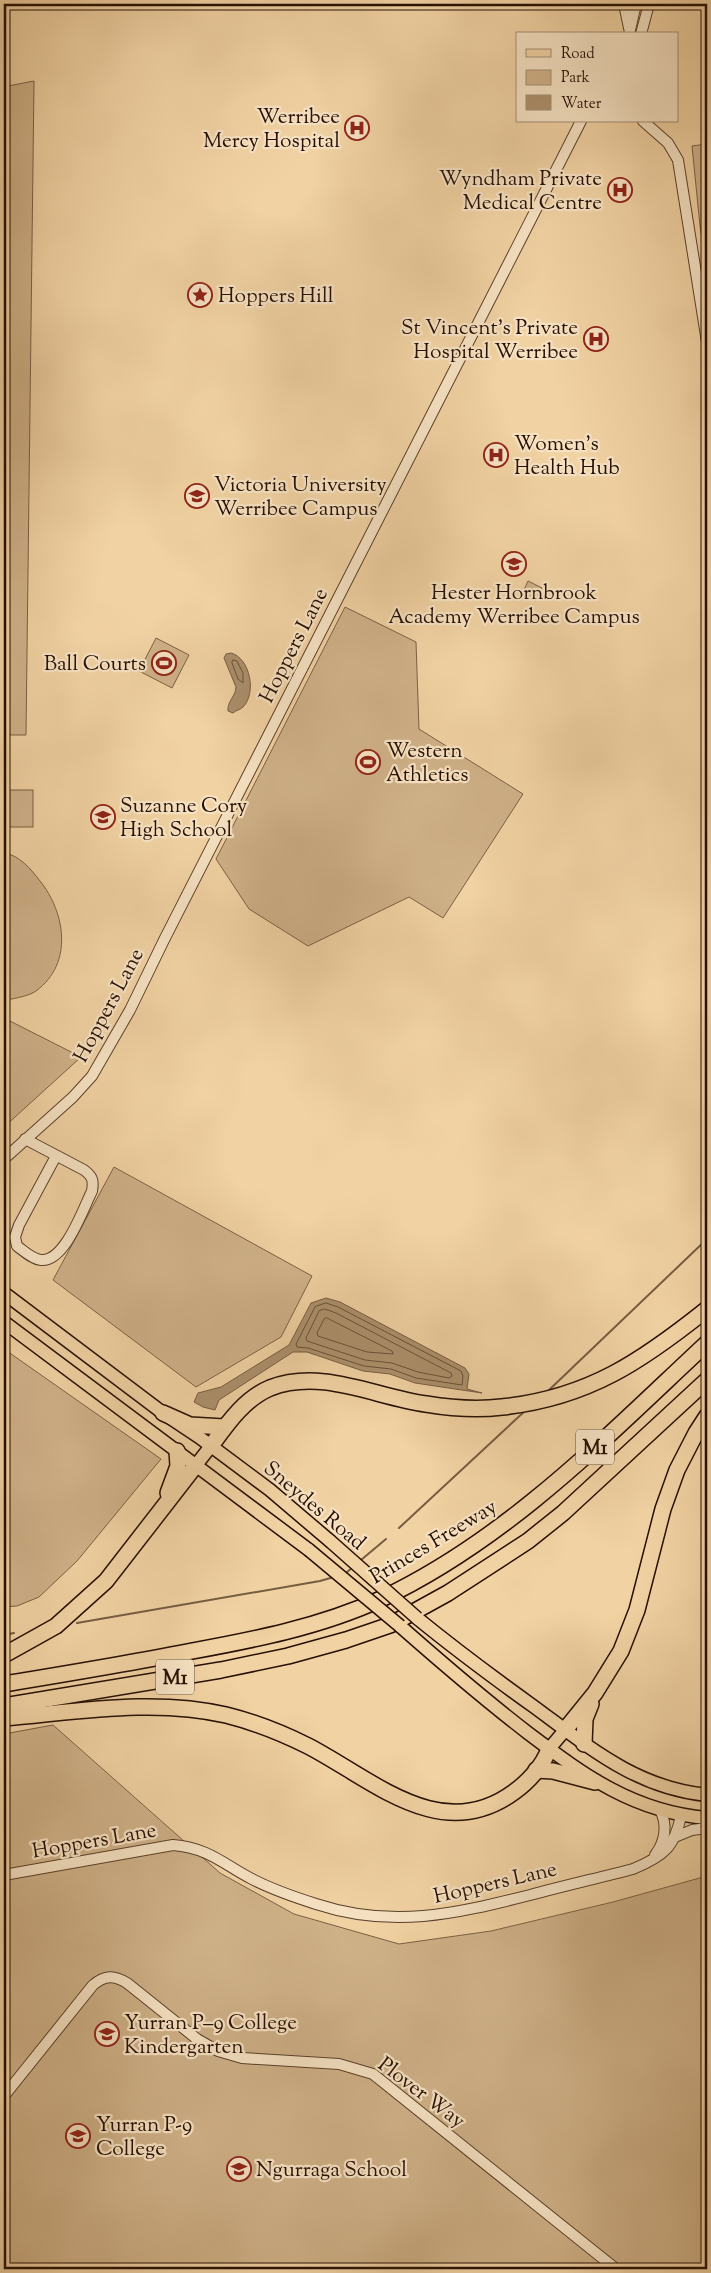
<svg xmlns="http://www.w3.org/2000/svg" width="711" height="2273" font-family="'Sorts Mill Goudy',serif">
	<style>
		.green { fill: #cfb188; stroke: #7b6045 }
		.water { fill: #ac906c; stroke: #775c42 }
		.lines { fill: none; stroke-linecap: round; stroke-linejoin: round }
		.shore { stroke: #6a5037; stroke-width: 1 }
		.stream { stroke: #775c42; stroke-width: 2 }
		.minor-casing { stroke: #5a402a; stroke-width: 12 }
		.major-casing { stroke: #270f02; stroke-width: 15 }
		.highway-casing { stroke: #270f02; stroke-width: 18 }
		.minor { stroke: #f6e2c3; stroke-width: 10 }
		.major { stroke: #f1d2a3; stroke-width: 12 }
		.highway { stroke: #f1d2a3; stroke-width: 15 }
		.major-bridge-casing { stroke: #270f02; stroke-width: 15; stroke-linecap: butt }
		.major-bridge { stroke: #f1d2a3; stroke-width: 12 }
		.labels { text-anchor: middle; stroke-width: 4.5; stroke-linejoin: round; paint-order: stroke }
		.shield { fill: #f6e2c3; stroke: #654e3c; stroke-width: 1 }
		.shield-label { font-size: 20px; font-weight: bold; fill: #270f02 }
		.poi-label { font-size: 21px; fill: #270f02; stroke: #f6e2c3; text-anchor: start }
		.street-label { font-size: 21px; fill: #270f02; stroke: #f6e2c3 }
	</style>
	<rect width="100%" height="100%" fill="#f1d2a3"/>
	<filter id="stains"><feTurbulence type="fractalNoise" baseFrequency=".004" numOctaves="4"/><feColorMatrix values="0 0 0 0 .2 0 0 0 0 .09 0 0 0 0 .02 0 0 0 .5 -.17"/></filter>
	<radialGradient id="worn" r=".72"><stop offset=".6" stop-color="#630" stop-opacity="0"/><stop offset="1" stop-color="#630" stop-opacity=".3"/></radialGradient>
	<g class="green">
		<path d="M34,81L26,735H4V250L9,249H4V92L8,86Z"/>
		<path d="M707,144V272L700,226L692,146Z"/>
		<path d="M528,581L542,588L536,601L522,594Z"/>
		<path d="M345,607L416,642L419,729L523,794L443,918L409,897L308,946L249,909L216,859Z"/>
		<path d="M156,638L189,655L172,688L139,671Z"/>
		<rect x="4" y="790" width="29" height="37"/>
		<path d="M4,853C19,855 31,869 40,881C65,912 74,963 36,991C29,996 16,998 7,1000H4Z"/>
		<path d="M4,1018L81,1057L4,1127Z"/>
		<path d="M114,1167L312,1276L281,1337L196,1387L53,1280Z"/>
		<path d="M4,1349L161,1459L77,1561L39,1597L17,1606L4,1607Z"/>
		<path d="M53,1725L220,1873L294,1914L399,1944L491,1931L613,1902L707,1876V2269H4V1734Z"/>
	</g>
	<g class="water">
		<path d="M231,653C250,658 257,693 243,707C240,710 236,710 233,713L228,711C227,701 236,696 236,687L224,658L226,654Z"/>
		<path d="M326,1298L340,1302L465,1368L469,1374L467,1389L482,1393L415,1383L390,1374L363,1371L307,1352H293L219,1400L215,1410L203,1407L194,1402L198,1393L221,1387L289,1345L311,1303Z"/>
	</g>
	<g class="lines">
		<g class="shore">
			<path d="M233,660L237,661L243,673V683L238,679L232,663Z"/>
			<path d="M326,1303L338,1307L461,1371L463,1376L462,1385L416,1378L391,1369L364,1366L308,1348L297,1347L296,1344L315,1307Z"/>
			<path d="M325,1309L336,1313L451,1373L452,1376L449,1378L418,1372L392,1363L365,1360L307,1341L306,1338L319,1311Z"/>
			<path d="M327,1318L392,1351L393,1354L367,1352L318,1336L317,1333L324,1319Z"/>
		</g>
		<g class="stream">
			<path d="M548,1391L707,1239"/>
			<path d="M399,1528L526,1410"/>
			<path d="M361,1560L386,1539"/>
			<path d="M346,1573L353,1567"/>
			<path d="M77,1623L320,1581L334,1577"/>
			<path d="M4,1635L14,1633"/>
		</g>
		<defs>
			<g id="minor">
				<path d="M624,4L629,28"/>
				<path d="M629,34L636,4"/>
				<path d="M641,34L649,4"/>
				<path d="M643,121L668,143L678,160L707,342"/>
				<path d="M25,1139L84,1170C92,1176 94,1180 92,1191C83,1209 65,1262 41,1260C32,1259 24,1251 17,1246L15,1237L19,1225L56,1156"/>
				<path d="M4,1159L73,1097L92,1076L130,1010L164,940L581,121"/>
				<path d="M675,1837L692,1830L707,1828"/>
				<path d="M655,1855C665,1842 668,1825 660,1810"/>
				<path d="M4,1875L173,1845C209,1848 223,1864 252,1879C273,1890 294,1897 316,1904C392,1929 455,1914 530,1895C564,1886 598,1878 633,1869C662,1857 675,1848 681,1815"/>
				<path d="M4,2096L93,1985C105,1975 114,1975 127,1983L197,2039L218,2051L242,2058L339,2064L373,2074L616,2269"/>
			</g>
			<g id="major">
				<path d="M4,1293L163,1413L199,1437L270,1490L330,1541"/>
				<path d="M4,1322L309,1550"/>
				<path d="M196,1465L211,1446"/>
				<path d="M417,1618C455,1649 494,1678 533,1706C589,1747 636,1788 707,1795"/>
				<path d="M400,1626C442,1663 484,1699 528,1733C585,1776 634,1812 707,1818"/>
				<path d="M549,1749L565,1730"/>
			</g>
			<g id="highway">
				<path d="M163,1413L190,1425L224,1427"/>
				<path d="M211,1446C227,1424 244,1399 270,1388C322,1368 375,1397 426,1404C450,1408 478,1410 502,1407C588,1398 642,1361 707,1309"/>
				<path d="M168,1493L178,1466L177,1451"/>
				<path d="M4,1655L56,1626L106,1581L196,1465"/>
				<path d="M4,1684C65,1674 126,1664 187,1652C253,1640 320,1627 381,1599C508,1539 606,1437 707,1343"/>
				<path d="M4,1706L221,1670L288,1656L346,1640L390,1625L448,1593L528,1541L563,1513L707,1380"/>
				<path d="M4,1718C76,1712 154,1698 226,1715C254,1722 282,1733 308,1746C372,1779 441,1846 514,1792C528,1782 543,1766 549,1749"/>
				<path d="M565,1730L595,1693L621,1651L637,1610L663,1509L677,1470L696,1433L707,1416"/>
				<path d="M584,1744L585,1719L591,1704"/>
				<path d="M536,1770L553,1771L595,1782"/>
			</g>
		</defs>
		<use href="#minor" class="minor-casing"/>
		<use href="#major" class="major-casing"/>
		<use href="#highway" class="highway-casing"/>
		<use href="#minor" class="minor"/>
		<use href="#major" class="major"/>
		<use href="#highway" class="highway"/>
		<defs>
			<g id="major-bridge">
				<path d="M330,1541L417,1618"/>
				<path d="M309,1550L400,1626"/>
			</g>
		</defs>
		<use href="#major-bridge" class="major-bridge-casing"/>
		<use href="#major-bridge" class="major-bridge"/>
	</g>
	<defs>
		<symbol id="hospital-ring" viewBox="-11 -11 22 22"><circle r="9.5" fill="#f6e2c3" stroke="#8f2418" stroke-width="1.5"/><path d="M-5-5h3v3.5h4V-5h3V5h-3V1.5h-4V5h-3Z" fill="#8f2418"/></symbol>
		<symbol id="sight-ring" viewBox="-11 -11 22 22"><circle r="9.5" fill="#f6e2c3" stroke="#8f2418" stroke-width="1.5"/><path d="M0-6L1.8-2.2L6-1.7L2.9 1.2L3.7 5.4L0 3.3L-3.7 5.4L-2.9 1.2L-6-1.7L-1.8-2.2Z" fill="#8f2418"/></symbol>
		<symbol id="university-ring" viewBox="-11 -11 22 22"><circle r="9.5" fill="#f6e2c3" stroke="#8f2418" stroke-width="1.5"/><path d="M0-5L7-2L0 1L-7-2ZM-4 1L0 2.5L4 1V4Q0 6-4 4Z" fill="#8f2418"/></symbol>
		<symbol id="school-ring" viewBox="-11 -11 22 22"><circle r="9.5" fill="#f6e2c3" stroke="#8f2418" stroke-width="1.5"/><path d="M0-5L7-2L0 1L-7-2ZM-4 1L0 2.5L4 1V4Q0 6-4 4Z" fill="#8f2418"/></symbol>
		<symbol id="stadium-ring" viewBox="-11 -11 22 22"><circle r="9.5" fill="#f6e2c3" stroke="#8f2418" stroke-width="1.5"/><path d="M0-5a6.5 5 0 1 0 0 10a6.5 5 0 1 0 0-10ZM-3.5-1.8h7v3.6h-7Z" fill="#8f2418"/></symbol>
	</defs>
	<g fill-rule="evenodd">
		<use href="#hospital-ring" x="343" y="114" width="28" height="28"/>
		<use href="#hospital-ring" x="606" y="176" width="28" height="28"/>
		<use href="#sight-ring" x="186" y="281" width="28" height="28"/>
		<use href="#hospital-ring" x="582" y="325" width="28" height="28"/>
		<use href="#hospital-ring" x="482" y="441" width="28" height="28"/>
		<use href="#university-ring" x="183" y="482" width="28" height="28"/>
		<use href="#school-ring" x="500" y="550" width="28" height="28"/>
		<use href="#stadium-ring" x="150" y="649" width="28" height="28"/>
		<use href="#stadium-ring" x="354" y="748" width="28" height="28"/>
		<use href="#school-ring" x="89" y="803" width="28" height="28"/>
		<use href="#school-ring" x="93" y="2020" width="28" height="28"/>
		<use href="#school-ring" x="64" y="2122" width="28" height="28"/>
		<use href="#school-ring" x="225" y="2155" width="28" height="28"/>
	</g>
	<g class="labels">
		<g class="shield">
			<rect x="576" y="1429.5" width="38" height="35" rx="4"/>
			<rect x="156" y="1659.5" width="38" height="35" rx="4"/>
		</g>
		<g class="shield-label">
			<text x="595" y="1454">M1</text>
			<text x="175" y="1684">M1</text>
		</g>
		<g class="poi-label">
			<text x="340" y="123" text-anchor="end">Werribee<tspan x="340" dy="24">Mercy Hospital</tspan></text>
			<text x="602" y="185" text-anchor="end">Wyndham Private<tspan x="602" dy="24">Medical Centre</tspan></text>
			<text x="218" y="302">Hoppers Hill</text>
			<text x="578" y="334" text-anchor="end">St Vincent's Private<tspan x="578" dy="24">Hospital Werribee</tspan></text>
			<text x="514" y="450">Women's<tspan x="514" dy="24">Health Hub</tspan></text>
			<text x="214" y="491">Victoria University<tspan x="214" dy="24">Werribee Campus</tspan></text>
			<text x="514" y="599" text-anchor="middle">Hester Hornbrook<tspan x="514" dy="24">Academy Werribee Campus</tspan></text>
			<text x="146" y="670" text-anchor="end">Ball Courts</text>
			<text x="386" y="757">Western<tspan x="386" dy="24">Athletics</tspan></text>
			<text x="120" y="812">Suzanne Cory<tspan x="120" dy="24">High School</tspan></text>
			<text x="124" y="2029">Yurran P–9 College<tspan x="124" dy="24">Kindergarten</tspan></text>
			<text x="96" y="2131">Yurran P-9<tspan x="96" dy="24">College</tspan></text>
			<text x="256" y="2176">Ngurraga School</text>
		</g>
		<g class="street-label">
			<text transform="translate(293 645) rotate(-63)" y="7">Hoppers Lane</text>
			<text transform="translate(108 1005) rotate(-62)" y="7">Hoppers Lane</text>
			<text transform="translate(315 1505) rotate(40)" y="7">Sneydes Road</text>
			<text transform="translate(433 1541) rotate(-31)" y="7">Princes Freeway</text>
			<text transform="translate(94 1840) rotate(-10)" y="7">Hoppers Lane</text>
			<text transform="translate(495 1882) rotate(-13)" y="7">Hoppers Lane</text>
			<text transform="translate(422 2092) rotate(37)" y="7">Plover Way</text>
		</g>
	</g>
	<rect width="711" height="2273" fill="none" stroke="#f1d2a3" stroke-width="20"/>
	<rect x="5" y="5" width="701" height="2263" fill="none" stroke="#270f02" stroke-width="2.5"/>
	<rect x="10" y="10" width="691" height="2253" fill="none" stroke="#270f02"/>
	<rect x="516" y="32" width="162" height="90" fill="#f6e2c3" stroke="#a38e76"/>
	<rect x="526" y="49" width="25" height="8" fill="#f1d2a3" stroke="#a38e76"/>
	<text x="561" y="58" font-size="15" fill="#270f02">Road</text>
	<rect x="526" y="70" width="25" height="15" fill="#cfb188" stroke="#a38e76"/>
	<text x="561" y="82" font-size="15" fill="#270f02">Park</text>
	<rect x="526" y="95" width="25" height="15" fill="#ac906c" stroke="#a38e76"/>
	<text x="561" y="108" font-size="15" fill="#270f02">Water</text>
	<rect width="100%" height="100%" filter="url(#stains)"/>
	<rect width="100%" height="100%" fill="url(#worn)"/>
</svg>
